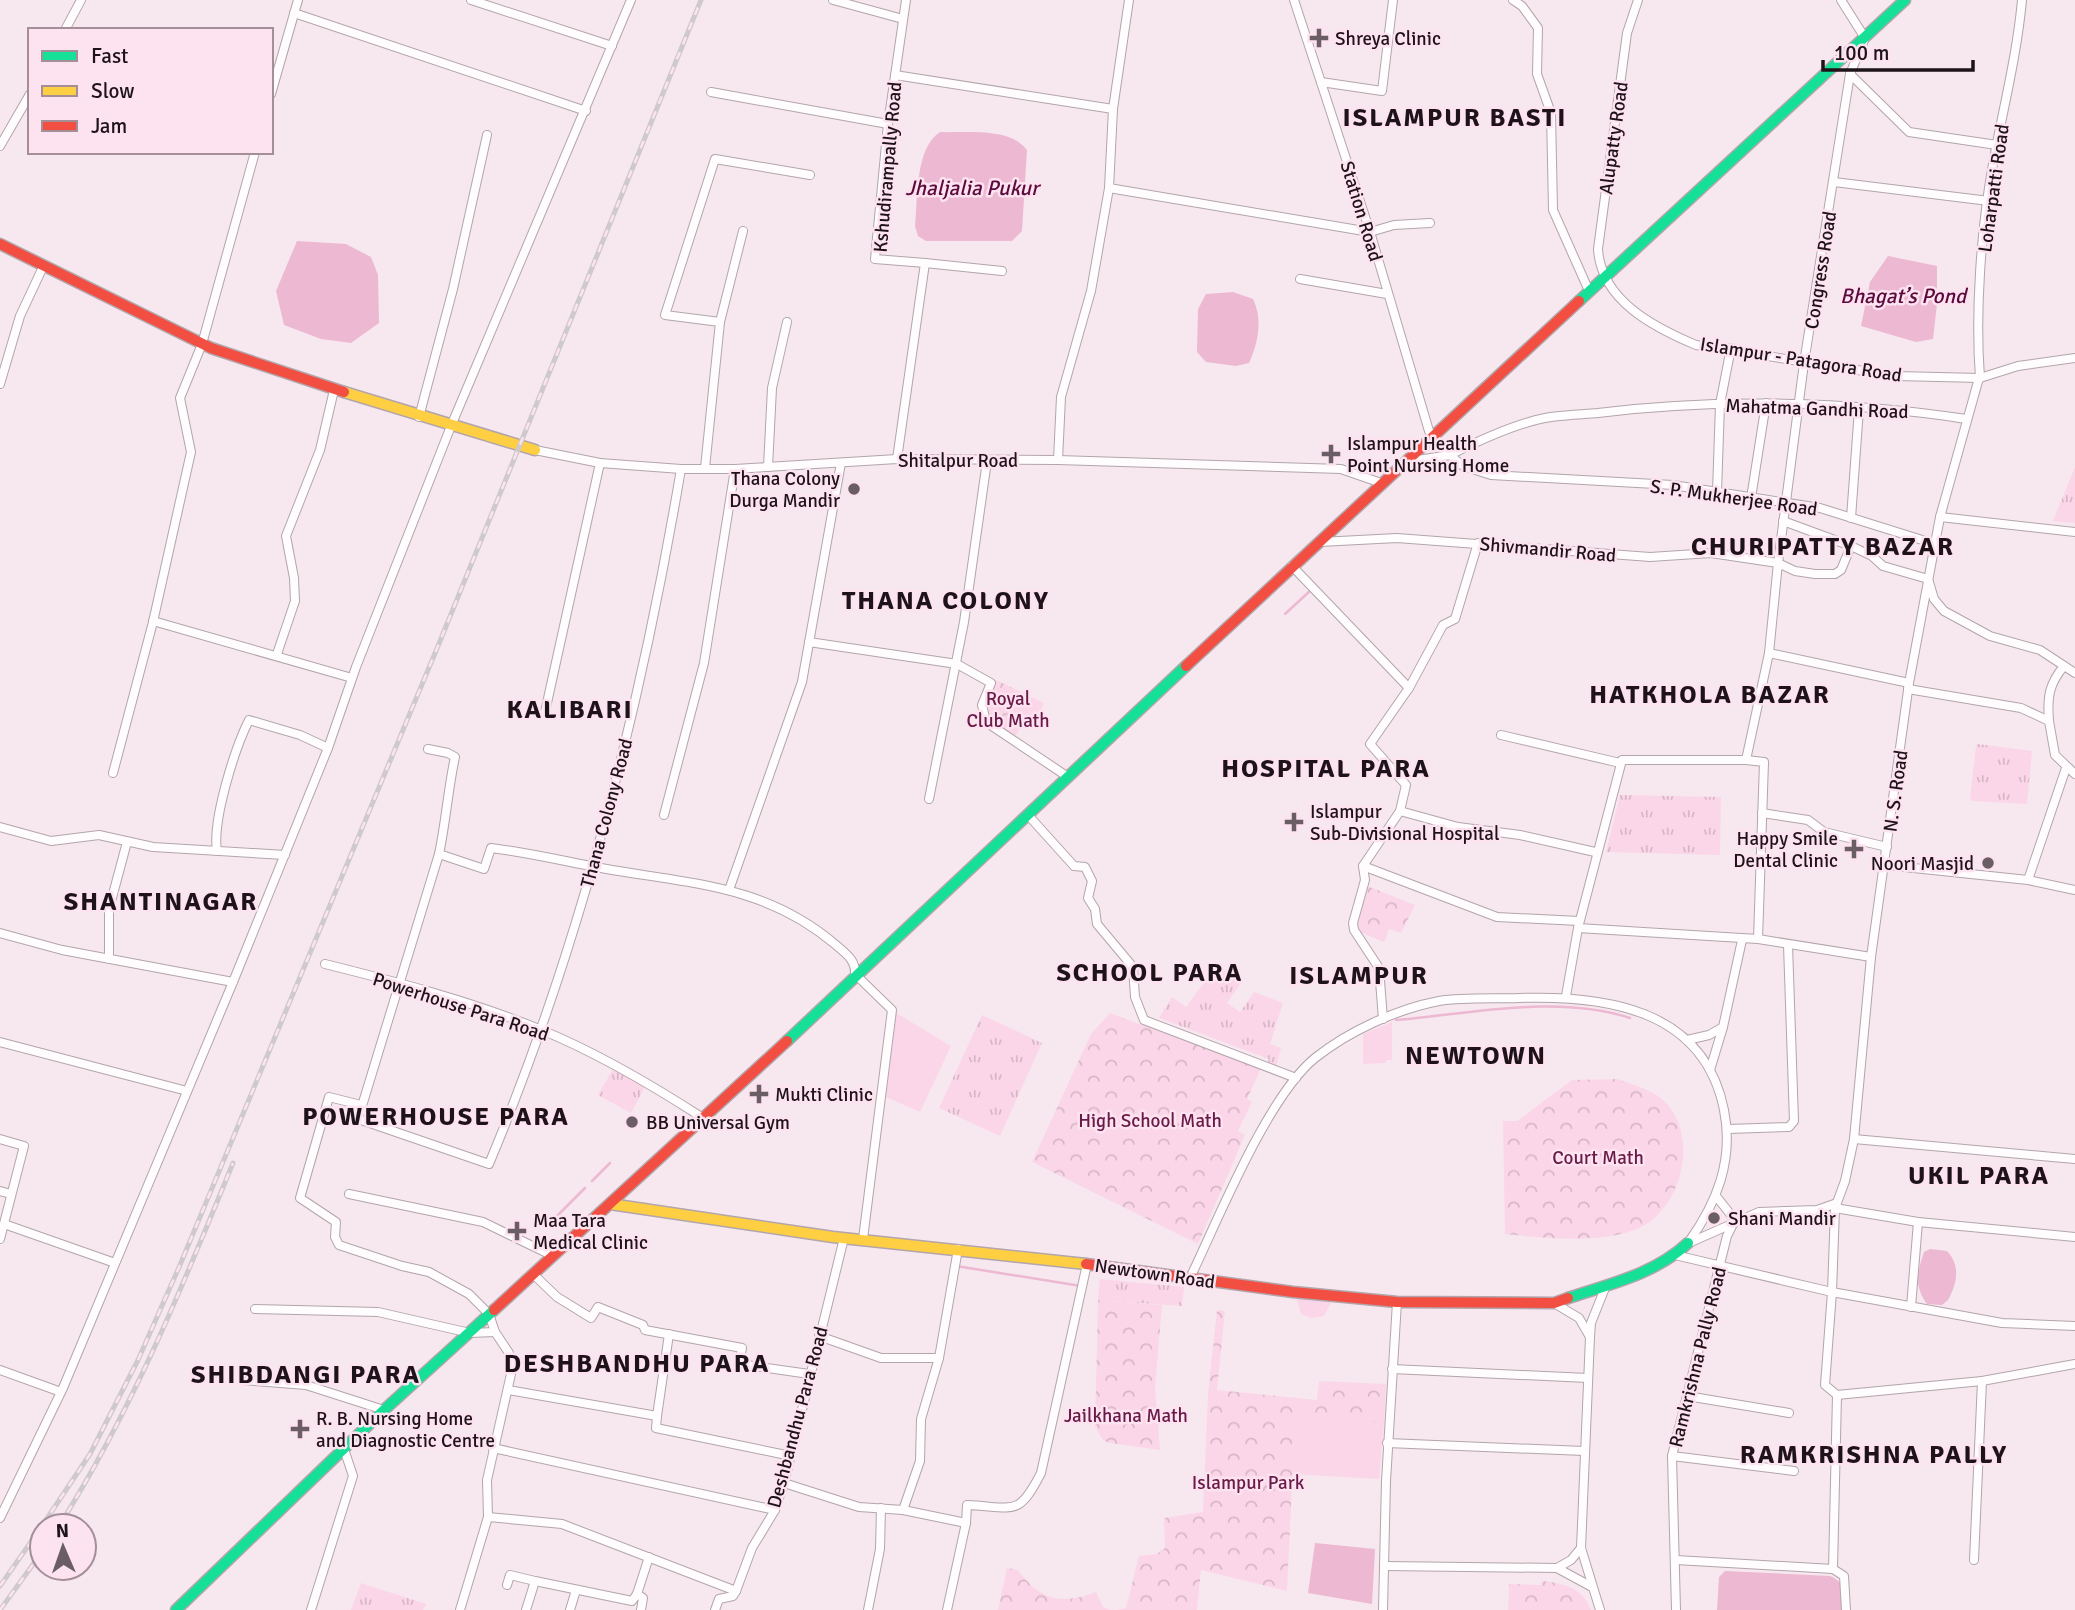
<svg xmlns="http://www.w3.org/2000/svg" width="2075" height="1610" font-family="Signika,sans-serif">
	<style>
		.grass { fill: url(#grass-tufts) }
		.forest { fill: url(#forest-crowns) }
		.garden { fill: #fbd6e8 }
		.water { fill: #ecb8d2 }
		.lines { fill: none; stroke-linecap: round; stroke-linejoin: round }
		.stream { stroke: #ecb8d2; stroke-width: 2.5 }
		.street-casing { stroke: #b2a5ab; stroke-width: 10 }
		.fast-casing { stroke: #b2a5ab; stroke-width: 13 }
		.slow-casing { stroke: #b2a5ab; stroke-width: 13 }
		.jam-casing { stroke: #b2a5ab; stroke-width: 13 }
		.street { stroke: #fefcfd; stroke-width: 8 }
		.fast { stroke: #16e098; stroke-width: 10 }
		.slow { stroke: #ffcf43; stroke-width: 10 }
		.jam { stroke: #f24e42; stroke-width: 10 }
		.rail-casing { stroke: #cec9cb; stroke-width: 5 }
		.rail { stroke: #fde2ef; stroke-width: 2.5; stroke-dasharray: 8; stroke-linecap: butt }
		.poi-dot { fill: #6a5e64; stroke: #fde2ef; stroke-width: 2.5 }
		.labels { text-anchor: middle; stroke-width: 5; stroke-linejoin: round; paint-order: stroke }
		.poi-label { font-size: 19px; fill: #1e1319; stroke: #fde2ef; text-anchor: start }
		.street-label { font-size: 19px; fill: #1e1319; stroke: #fde2ef }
		.park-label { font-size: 19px; fill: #681a48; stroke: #fde2ef }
		.water-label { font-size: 21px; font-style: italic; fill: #5a0a3d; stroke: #fde2ef }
		.district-label { font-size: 26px; font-weight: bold; letter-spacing: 2px; fill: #1e1319; stroke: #fde2ef }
	</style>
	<defs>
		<pattern id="grass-tufts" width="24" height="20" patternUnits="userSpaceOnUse" patternTransform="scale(1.75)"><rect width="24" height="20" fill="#fbd6e8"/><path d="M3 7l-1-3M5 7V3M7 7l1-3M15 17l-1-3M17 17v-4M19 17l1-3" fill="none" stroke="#d7b7c6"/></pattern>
		<pattern id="forest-crowns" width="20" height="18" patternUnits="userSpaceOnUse" patternTransform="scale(1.75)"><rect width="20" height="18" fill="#fbd6e8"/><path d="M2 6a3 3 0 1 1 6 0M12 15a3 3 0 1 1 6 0" fill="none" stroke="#d7b7c6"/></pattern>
	</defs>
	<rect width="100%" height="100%" fill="#f7e8ef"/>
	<g class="grass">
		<path d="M2075,467V523L2053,521Z"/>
		<path d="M1978,744L2032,751L2027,804L1972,801L1970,798L1976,746Z"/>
		<path d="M1620,795L1721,797L1720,855L1606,852Z"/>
		<path d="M1217,965L1241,983L1227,1003L1240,1012L1254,992L1283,1003L1270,1044L1281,1048L1276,1067L1267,1064L1269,1059L1159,1018L1172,997L1186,1007Z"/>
		<path d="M982,1015L1042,1043L1000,1136L939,1108Z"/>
		<path d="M613,1069L645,1087L631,1113L598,1095Z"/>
		<path d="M1100,1279L1184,1287L1182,1306L1098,1300Z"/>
		<path d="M361,1583L426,1604L423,1610H351Z"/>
	</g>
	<g class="forest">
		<path d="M996,680L1044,703L1034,723L1026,720L1014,738L988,720L986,705Z"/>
		<path d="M1367,886L1415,905L1401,933L1389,929L1384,942L1362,933L1357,927Z"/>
		<path d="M1110,1013L1139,1024L1141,1021L1262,1066L1247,1099L1252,1102L1238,1131L1245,1135L1198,1244L1032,1162L1091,1034Z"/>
		<path d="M1618,1079C1631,1084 1652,1090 1662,1099C1698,1130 1685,1198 1648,1223C1613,1246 1544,1238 1505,1234L1503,1121H1517L1572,1080Z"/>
		<path d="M1098,1300L1162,1305L1155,1388L1160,1450L1109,1443L1103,1440L1095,1427Z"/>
		<path d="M1217,1310L1225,1311L1217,1390L1317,1400L1319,1381L1386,1384L1384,1423L1295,1418L1287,1591L1201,1570L1197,1610H1116L1126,1608L1139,1556L1157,1554L1165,1548L1164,1518L1203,1512L1208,1393Z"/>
		<path d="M1007,1568L1018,1570C1041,1601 1061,1605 1096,1592L1103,1607L1111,1610H998Z"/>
		<path d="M1542,1581C1564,1583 1583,1588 1591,1610H1508L1509,1584L1541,1585Z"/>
	</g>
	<g class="garden">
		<path d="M896,1013L951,1046L920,1112L886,1097Z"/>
		<path d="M1392,1022V1060H1386V1063L1363,1064V1034Z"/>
		<path d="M1296,1297L1332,1301L1324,1316L1311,1318L1301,1314Z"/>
		<path d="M1294,1417L1384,1423L1379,1479L1292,1474Z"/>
	</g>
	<g class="water">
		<path d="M940,132C968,133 1010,127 1027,150L1022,231L1012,241H926L918,236L915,226C918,198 915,148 940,132Z"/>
		<path d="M297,241L346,244L371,257L378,275L379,323L351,343L321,339L284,325L276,291Z"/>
		<path d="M1888,256L1937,266V304L1933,339L1916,342L1861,326L1870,282Z"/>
		<path d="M1233,292L1253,299C1263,320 1258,343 1249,363L1236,366L1206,362L1197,352L1198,309L1206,294Z"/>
		<path d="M1930,1249L1947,1251C1961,1266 1957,1283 1948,1300L1942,1305L1927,1304C1914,1286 1917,1273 1924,1252Z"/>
		<path d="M1315,1543L1375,1549L1372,1604L1308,1593Z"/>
		<path d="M1725,1571L1830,1576C1847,1583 1844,1595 1842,1610H1717L1719,1577Z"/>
	</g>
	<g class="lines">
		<g class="stream">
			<path d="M1285,614L1311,590"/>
			<path d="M1396,1020C1471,1014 1557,994 1630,1018"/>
			<path d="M592,1181L610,1163"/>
			<path d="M549,1224L585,1188"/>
			<path d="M956,1266L1081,1286"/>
		</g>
		<defs>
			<g id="street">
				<path d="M471,0L612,46"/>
				<path d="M833,0L903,19"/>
				<path d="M1294,0L1370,232L1429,431L1450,455C1476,442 1501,430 1529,422C1550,415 1575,415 1598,413C1714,398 1850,401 1966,419"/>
				<path d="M1513,0L1522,6L1538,28L1537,74L1551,113L1553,210L1589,291"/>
				<path d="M1638,0L1627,33L1598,249C1601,300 1653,327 1696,345L1896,376L1980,378L2018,366L2075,358"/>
				<path d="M294,13L586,111"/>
				<path d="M65,30L81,0"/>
				<path d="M1850,74L1909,132L1997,145"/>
				<path d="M895,75L1113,109"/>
				<path d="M1321,82L1382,91L1393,0"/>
				<path d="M711,92L888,124"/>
				<path d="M271,94L298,0"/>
				<path d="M0,146L30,94"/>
				<path d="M1834,182L1989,201"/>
				<path d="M1109,188L1370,232L1394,225L1430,223"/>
				<path d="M925,263L1002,271"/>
				<path d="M1300,279L1387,294"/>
				<path d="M720,322L743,231"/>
				<path d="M1980,378C1975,311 1981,230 1993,164C2003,109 2017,55 2022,0"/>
				<path d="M0,384L20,316L43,267"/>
				<path d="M419,417L453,289L487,135"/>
				<path d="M535,450L600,463L681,469H735L897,459L1058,460L1341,469L1381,483"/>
				<path d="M897,459L925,263L875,259L888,124L906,0"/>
				<path d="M1058,460L1061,397L1091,291L1109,188L1113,109L1129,0"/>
				<path d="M1405,462L1450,455L1463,466L1491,475L1673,485L1820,508L1935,544"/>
				<path d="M768,467L772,388L787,322"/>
				<path d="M705,468L720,322L665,315L715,159L810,175"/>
				<path d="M681,469C641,706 582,942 489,1164L358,1119L439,854L484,869L491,848C532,853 572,863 612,870C697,884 768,887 836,945C846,954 856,960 855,974L892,1010L863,1239"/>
				<path d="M1717,492L1720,404L1731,348"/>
				<path d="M1751,498L1766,403"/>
				<path d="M1940,517L2075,532"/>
				<path d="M1851,518L1859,409"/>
				<path d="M1783,521L1851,546L1872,556L1883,566L1928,579L1934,599L1944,611L1990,636L2040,650L2075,673"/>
				<path d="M1320,542L1397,538L1650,557L1711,553L1778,563L1795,571L1815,574H1835L1841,570L1851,546"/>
				<path d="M1292,566L1409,688L1370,744L1406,785L1400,811L1363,866L1365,880L1353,923L1354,930L1379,968L1383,1019"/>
				<path d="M153,621L352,678"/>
				<path d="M809,642L957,664L991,683L982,705L986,722L1068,777"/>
				<path d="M1769,653L1909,683"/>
				<path d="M277,654L295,601L294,578L286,536L320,450L334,390"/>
				<path d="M1409,688L1443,625L1455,619L1478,543"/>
				<path d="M1908,689L2021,708L2049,721L2055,755L2075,774"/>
				<path d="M545,712L600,463"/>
				<path d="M2049,721C2047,697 2049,684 2064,666"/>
				<path d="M1501,735L1620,763"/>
				<path d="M428,749L448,753L455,757C448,789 446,821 439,854"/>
				<path d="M1746,760L1769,653L1778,563L1804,363L1850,74L1865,38L1841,0"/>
				<path d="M113,773L153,622L191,452L180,398L202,344L255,152"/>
				<path d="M929,799L964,622L987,461"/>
				<path d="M1400,811L1458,827L1520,835L1595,852"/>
				<path d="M1762,813L1808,820L1824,832L1887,847"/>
				<path d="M664,815L704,663L735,469"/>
				<path d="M1028,815L1074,866L1085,867L1092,881L1088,898L1095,909L1097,924L1133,967L1135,997L1144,1020L1296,1078"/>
				<path d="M0,827L51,841L99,835L153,847L285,855"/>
				<path d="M217,851C212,820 235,748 249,720L300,735L328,748"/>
				<path d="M1885,865L2028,880L2075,890"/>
				<path d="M1363,866L1497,917L1579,921"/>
				<path d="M2028,880L2066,768"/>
				<path d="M729,890L802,682L841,463"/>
				<path d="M1578,928L1622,760H1746L1764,762L1758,939"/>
				<path d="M0,933L62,950L233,982"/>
				<path d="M109,959V909L127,842"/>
				<path d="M325,964C397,982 471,1001 539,1029C596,1052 652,1085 703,1118"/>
				<path d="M1566,996L1578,928L1758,939L1871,957"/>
				<path d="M1687,1040L1709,1035L1723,1027L1742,940"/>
				<path d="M0,1042L187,1091"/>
				<path d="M1710,1070L1723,1027"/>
				<path d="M361,1105L329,1097L300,1198L336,1222L335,1237L339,1245L402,1266L429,1272L469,1294L489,1314L495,1332L509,1353L511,1374L487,1480L488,1517L460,1610"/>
				<path d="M1728,1129L1789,1127L1794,1121L1788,945"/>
				<path d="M0,1139L24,1146L0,1239"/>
				<path d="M1854,1139L2075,1159"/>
				<path d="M0,1191L11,1194"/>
				<path d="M349,1194L483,1222L553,1256"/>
				<path d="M1835,1208L1918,1222L2075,1237"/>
				<path d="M4,1224L115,1263"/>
				<path d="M1691,1242L1759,1212L1817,1210L1837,1203"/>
				<path d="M1675,1255L1832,1292L1835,1208L1845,1181L1854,1139L1871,957L1909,683L1940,517L1979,378"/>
				<path d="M533,1274L557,1297L591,1318L598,1307L643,1325L645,1330L742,1348L739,1364L809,1374"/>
				<path d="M1190,1278C1218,1220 1267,1097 1315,1058C1349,1031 1397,1009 1439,1001C1465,997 1493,999 1519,998C1606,995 1704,1009 1724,1110C1734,1160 1717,1203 1688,1243"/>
				<path d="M1554,1303L1579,1318L1590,1337"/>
				<path d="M1911,1307L1918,1222"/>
				<path d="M255,1309L378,1312L470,1333L495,1332"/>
				<path d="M819,1336L881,1358H939"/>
				<path d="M1392,1369L1588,1378"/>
				<path d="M0,1370L61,1392"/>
				<path d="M242,1380L306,1385L384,1410"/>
				<path d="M508,1390L657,1416L656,1428L791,1456"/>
				<path d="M1837,1395L1982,1381L2075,1364"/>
				<path d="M1687,1396L1789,1413"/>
				<path d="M657,1416L669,1334"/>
				<path d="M1387,1443L1584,1451"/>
				<path d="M493,1448L775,1510"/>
				<path d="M1672,1456L1794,1471"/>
				<path d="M784,1483L859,1507L903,1510L966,1523"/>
				<path d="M903,1510L920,1461L921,1419L939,1358L958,1249"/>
				<path d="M488,1517L562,1524L736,1591"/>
				<path d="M0,1518L63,1388L233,982L328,748L356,667L451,426L631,0"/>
				<path d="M1676,1560L1833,1569L1844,1576L1846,1610"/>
				<path d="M1974,1560L1982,1381"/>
				<path d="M1384,1566L1557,1568L1592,1587"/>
				<path d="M1557,1568L1571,1560L1581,1548"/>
				<path d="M1833,1569L1837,1395L1825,1385L1832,1292L2002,1323L2075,1326"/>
				<path d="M507,1585L510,1575L535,1581"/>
				<path d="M736,1591L752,1548L775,1510L784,1483L844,1238"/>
				<path d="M311,1610L353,1476L344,1449"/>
				<path d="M526,1610L535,1581L632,1601L637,1594"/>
				<path d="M570,1610L576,1590"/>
				<path d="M641,1610L643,1598L637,1594L649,1557"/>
				<path d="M715,1610L719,1599L733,1596L736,1591"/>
				<path d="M868,1610L880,1549L881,1508"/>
				<path d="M947,1610L966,1523L967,1505C1014,1507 1018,1518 1041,1473L1087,1264"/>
				<path d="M1383,1610L1386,1481L1397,1302"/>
				<path d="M1600,1610L1581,1548L1590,1337L1591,1323L1605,1288"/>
				<path d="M1676,1610L1672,1456L1727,1236L1735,1220L1716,1196"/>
			</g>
			<g id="fast">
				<path d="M1579,301L1905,0"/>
				<path d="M787,1041L1186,666"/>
				<path d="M1568,1298C1610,1284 1655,1274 1688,1243"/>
				<path d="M176,1610L384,1410L494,1310"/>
			</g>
			<g id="slow">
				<path d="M344,392L535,450"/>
				<path d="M610,1204L833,1237L1086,1264"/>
			</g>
			<g id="jam">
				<path d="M0,244L211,348L344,392"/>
				<path d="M1186,666L1579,301"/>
				<path d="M1086,1264L1293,1292L1397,1302L1554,1303L1568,1298"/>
				<path d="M494,1310L787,1041"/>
			</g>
		</defs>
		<use href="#street" class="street-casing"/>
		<use href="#fast" class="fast-casing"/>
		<use href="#slow" class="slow-casing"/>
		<use href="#jam" class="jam-casing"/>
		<use href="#street" class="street"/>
		<use href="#fast" class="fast"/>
		<use href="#slow" class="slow"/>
		<use href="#jam" class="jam"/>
		<defs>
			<g id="rail">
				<path d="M42,1526L90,1454L138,1360L180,1265L438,646L701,0"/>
				<path d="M59,1526C131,1412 182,1288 233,1163"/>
				<path d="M0,1586L42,1526"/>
				<path d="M0,1610L42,1552"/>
			</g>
		</defs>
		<use href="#rail" class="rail-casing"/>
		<use href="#rail" class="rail"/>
	</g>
	<g class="poi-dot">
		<path d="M1315.5 27.5h7v7h7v7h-7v7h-7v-7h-7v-7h7z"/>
		<path d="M1327.5 443.5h7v7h7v7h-7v7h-7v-7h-7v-7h7z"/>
		<circle cx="854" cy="489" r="7"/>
		<path d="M1290.5 811.5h7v7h7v7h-7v7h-7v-7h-7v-7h7z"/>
		<path d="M1850.5 838.5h7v7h7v7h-7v7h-7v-7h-7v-7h7z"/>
		<circle cx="1988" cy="863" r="7"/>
		<path d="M755.5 1083.5h7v7h7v7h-7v7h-7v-7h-7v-7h7z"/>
		<circle cx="632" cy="1122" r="7"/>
		<circle cx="1714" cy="1218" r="7"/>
		<path d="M513.5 1220.5h7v7h7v7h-7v7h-7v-7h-7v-7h7z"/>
		<path d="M296.5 1418.5h7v7h7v7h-7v7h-7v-7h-7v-7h7z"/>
	</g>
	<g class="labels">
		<g class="poi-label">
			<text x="1335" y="45">Shreya Clinic</text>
			<text x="1347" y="450">Islampur Health<tspan x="1347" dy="22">Point Nursing Home</tspan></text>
			<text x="840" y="485" text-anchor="end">Thana Colony<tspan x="840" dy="22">Durga Mandir</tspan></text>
			<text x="1310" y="818">Islampur<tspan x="1310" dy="22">Sub-Divisional Hospital</tspan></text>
			<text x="1838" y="845" text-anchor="end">Happy Smile<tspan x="1838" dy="22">Dental Clinic</tspan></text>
			<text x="1974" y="870" text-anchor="end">Noori Masjid</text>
			<text x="775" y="1101">Mukti Clinic</text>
			<text x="646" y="1129">BB Universal Gym</text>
			<text x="1728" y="1225">Shani Mandir</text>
			<text x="533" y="1227">Maa Tara<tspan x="533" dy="22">Medical Clinic</tspan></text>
			<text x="316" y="1425">R. B. Nursing Home<tspan x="316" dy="22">and Diagnostic Centre</tspan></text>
		</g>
		<g class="street-label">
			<text transform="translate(1613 138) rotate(-82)" y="7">Alupatty Road</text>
			<text transform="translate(887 167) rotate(-85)" y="7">Kshudirampally Road</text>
			<text transform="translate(1993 188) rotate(-82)" y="7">Loharpatti Road</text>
			<text transform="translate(1362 211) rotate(73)" y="7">Station Road</text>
			<text transform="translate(1820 270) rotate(-81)" y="7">Congress Road</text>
			<text transform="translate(1801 359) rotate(9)" y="7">Islampur - Patagora Road</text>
			<text transform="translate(1817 408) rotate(2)" y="7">Mahatma Gandhi Road</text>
			<text x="958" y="467">Shitalpur Road</text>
			<text transform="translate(1734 497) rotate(8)" y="7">S. P. Mukherjee Road</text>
			<text transform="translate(1548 549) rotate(5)" y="7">Shivmandir Road</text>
			<text transform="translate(1895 791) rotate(-82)" y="7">N. S. Road</text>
			<text transform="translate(606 813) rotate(-75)" y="7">Thana Colony Road</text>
			<text transform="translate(461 1006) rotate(18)" y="7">Powerhouse Para Road</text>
			<text transform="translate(1155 1273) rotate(8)" y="7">Newtown Road</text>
			<text transform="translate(1697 1357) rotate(-76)" y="7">Ramkrishna Pally Road</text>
			<text transform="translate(797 1417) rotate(-75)" y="7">Deshbandhu Para Road</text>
		</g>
		<g class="park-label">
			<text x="1008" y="705">Royal<tspan x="1008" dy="22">Club Math</tspan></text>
			<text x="1150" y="1127">High School Math</text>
			<text x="1598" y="1164">Court Math</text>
			<text x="1126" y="1422">Jailkhana Math</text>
			<text x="1248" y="1489">Islampur Park</text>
		</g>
		<g class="water-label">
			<text x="972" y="195">Jhaljalia Pukur</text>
			<text x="1903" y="303">Bhagat’s Pond</text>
		</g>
		<g class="district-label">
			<text x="1455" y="126">ISLAMPUR BASTI</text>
			<text x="1823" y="555">CHURIPATTY BAZAR</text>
			<text x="946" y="609">THANA COLONY</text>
			<text x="1710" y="703">HATKHOLA BAZAR</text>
			<text x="570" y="718">KALIBARI</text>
			<text x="1326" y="777">HOSPITAL PARA</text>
			<text x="161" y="910">SHANTINAGAR</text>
			<text x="1150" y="981">SCHOOL PARA</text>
			<text x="1359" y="984">ISLAMPUR</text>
			<text x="1476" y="1064">NEWTOWN</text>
			<text x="436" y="1125">POWERHOUSE PARA</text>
			<text x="1979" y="1184">UKIL PARA</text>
			<text x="637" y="1372">DESHBANDHU PARA</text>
			<text x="306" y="1383">SHIBDANGI PARA</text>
			<text x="1874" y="1463">RAMKRISHNA PALLY</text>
		</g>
	</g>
	<rect x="28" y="28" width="245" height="126" fill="#fde2ef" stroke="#a48f99" stroke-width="2"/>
	<rect x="42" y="51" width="35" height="10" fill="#16e098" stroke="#a48f99" stroke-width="2"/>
	<text x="91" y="63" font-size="21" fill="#1e1319">Fast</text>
	<rect x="42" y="86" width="35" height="10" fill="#ffcf43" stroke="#a48f99" stroke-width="2"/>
	<text x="91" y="98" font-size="21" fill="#1e1319">Slow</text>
	<rect x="42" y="121" width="35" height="10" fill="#f24e42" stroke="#a48f99" stroke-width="2"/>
	<text x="91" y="133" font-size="21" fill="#1e1319">Jam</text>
	<g transform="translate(63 1547) rotate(358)"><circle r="33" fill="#fde2ef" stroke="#a48f99" stroke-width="2"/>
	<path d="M0-5L12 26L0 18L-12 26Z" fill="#6a5e64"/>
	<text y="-10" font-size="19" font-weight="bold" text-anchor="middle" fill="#1e1319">N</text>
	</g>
	<path d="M1823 60v10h150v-10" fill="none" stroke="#1e1319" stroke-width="3.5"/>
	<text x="1834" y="60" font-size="21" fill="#1e1319" stroke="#fde2ef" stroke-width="5" paint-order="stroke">100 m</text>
</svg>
